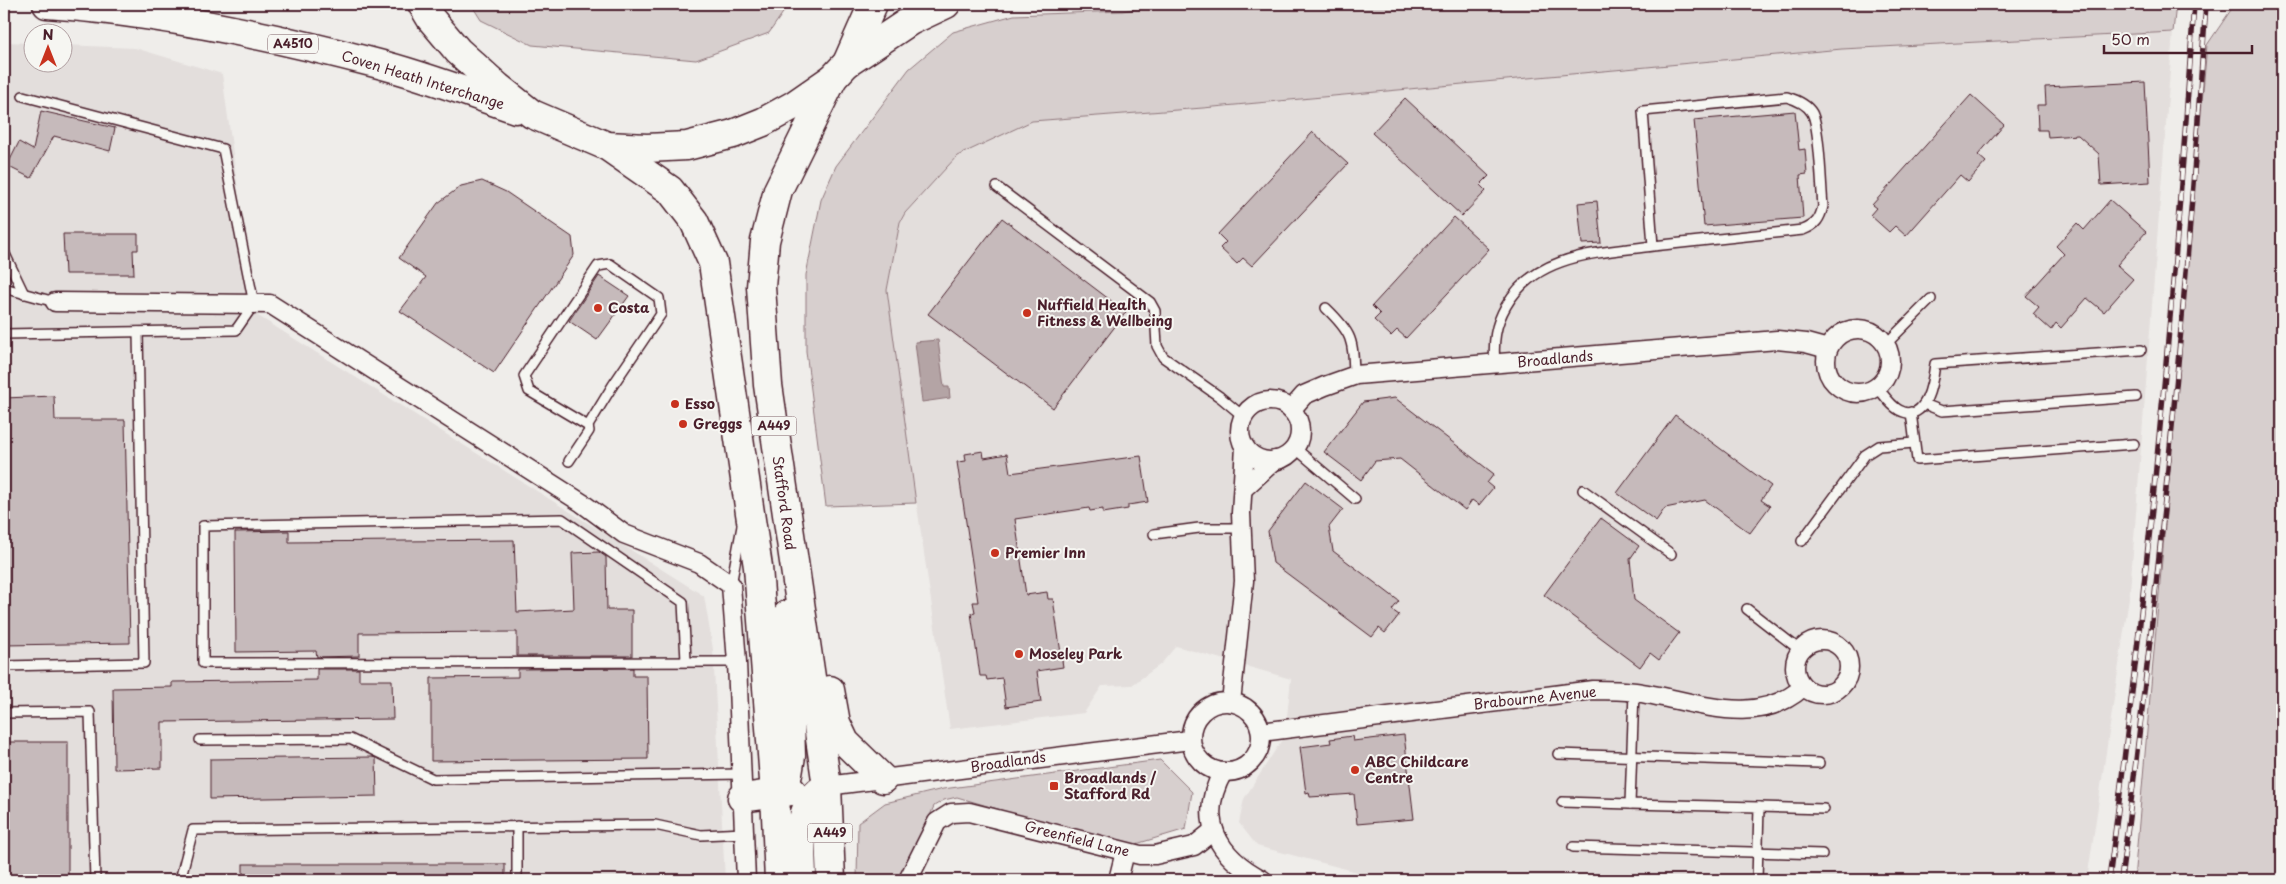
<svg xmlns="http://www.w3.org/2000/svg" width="2286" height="884" font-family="'Playpen Sans',sans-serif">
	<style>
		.built { fill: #e3dedc }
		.green { fill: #d7cfce; stroke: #90777c }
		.water { fill: #b4a4a5; stroke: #8a6f74 }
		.building { fill: #c6babb; stroke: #4a1f2b }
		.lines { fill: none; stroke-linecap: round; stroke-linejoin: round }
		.service-casing { stroke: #4a1f2b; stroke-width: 12 }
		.minor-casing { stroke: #4a1f2b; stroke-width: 21 }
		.trunk-casing { stroke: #4a1f2b; stroke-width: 31 }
		.motorway-casing { stroke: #4a1f2b; stroke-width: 31 }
		.service { stroke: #f6f6f2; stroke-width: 9 }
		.minor { stroke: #f6f6f2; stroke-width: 18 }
		.trunk { stroke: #f6f6f2; stroke-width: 28 }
		.motorway { stroke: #f6f6f2; stroke-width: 28 }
		.rail-casing { stroke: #4a1f2b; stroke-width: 5.5 }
		.rail { stroke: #f6f6f2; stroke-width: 4; stroke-dasharray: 11; stroke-linecap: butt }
		.poi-dot { fill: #c8321e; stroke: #f6f6f2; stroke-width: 2 }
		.labels { text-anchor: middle; stroke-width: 4; stroke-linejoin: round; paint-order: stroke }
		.shield { fill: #f6f6f2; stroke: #7e6067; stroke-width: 1 }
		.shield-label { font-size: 12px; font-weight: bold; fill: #4a1f2b }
		.street-label { font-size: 14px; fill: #4a1f2b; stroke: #f6f6f2 }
		.poi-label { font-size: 14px; font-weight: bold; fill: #4a1f2b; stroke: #f6f6f2; text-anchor: start }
	</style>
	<rect width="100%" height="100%" fill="#efedea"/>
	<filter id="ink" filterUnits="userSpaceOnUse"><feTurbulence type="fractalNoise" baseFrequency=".02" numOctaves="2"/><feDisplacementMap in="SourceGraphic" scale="10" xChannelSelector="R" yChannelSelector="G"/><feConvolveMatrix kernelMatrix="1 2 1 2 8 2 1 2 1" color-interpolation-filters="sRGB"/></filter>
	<g filter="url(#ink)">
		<g class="built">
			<path d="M2173,32L2130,591L2087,880H1388L1257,846L1239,823L1244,799L1285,735L1291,679L1176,646L1161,664L1132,685L1102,686L1084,713L950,729L897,371L887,290L900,222L905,213L957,156L1032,121L1203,108L1842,49Z"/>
			<path d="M4,42L32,43V62H62L63,45L135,48L222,74L255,314L704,596L713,649L725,880H4Z"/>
		</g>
		<g class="green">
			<path d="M471,4H789L769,33L696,60L532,45L481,20Z"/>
			<path d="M1167,4H2176L2173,32L1842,49L1203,108L1032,121L957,156L905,213L900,222L887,290L916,503L826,506L806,351V275L821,200L836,166L909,69L953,32L1014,15L1122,11Z"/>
			<path d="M2235,4H2282V880H2134L2207,45Z"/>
			<path d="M1160,760L1192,792L1186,829L1126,847L957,797L944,800L934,806L903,880H857L858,823L885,803L943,789Z"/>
		</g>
		<path class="water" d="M938,340L944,387H949L950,398L922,402L915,342Z"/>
		<g class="building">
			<path d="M2145,82L2150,182L2101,185L2099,154L2078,135L2048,137L2047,130H2038L2037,105H2046L2045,87Z"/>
			<path d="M1971,95L2004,125L1978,155L1986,162L1968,182L1960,175L1906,236L1895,226L1889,232L1870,215L1876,208L1872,205Z"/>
			<path d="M1405,98L1489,176L1480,185L1486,191L1462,216L1372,133Z"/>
			<path d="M41,111L115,128L110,151L54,136L31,178L7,166L19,142L33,150Z"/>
			<path d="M1795,111L1799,150L1805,149L1807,174L1800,175L1803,218L1704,226L1694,120Z"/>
			<path d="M1313,132L1348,164L1252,266L1243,258L1237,264L1220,248L1226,242L1218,234Z"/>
			<path d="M482,181L506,192L572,237L574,255L494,373L400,311L426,277L399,258L438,203L461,186Z"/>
			<path d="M2110,200L2146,232L2117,265L2133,279L2104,312L2087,298L2061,328L2056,323L2051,330L2033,314L2039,307L2026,296L2064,254L2056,246L2077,223L2084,230Z"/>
			<path d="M1597,201L1601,243L1582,244L1578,203Z"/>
			<path d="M1454,217L1489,249L1406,338L1397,330L1391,336L1374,320L1380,314L1372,306Z"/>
			<path d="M1002,218L1126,312L1053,408L928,314Z"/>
			<path d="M63,234H138V250H133L134,274H65Z"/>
			<path d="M599,276L629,296L597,340L569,321Z"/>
			<path d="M54,396L55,420H125L130,643L4,645V398Z"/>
			<path d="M1395,398L1494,474L1487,483L1493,488L1479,505L1472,500L1465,510L1400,459L1375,461L1361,480L1324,452L1363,402Z"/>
			<path d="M1675,415L1771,486L1761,500L1770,506L1750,533L1705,500L1665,508L1656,521L1617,493Z"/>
			<path d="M983,451L984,458L1007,454L1010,473L1141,456L1148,502L1128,505V509L1103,513V509L1090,511L1089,508L1015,519L1026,595L1047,592L1048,599H1053L1063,667L1037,671L1041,702L1006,707L1002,678L987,680L986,676H980L971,613L975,612L973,602H978L957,462L966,461L965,454Z"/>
			<path d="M1306,481L1343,509L1329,527L1333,551L1399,601L1392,610L1399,615L1385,633L1379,628L1372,637L1273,563L1268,531Z"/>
			<path d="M1601,518L1639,546L1630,559L1634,600L1679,633L1659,660L1650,653L1640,667L1544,595Z"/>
			<path d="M289,531V542L514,540L517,612L574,609L572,553L599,552L606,557L607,610H632V656H517V632L359,633V656L317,657L316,651L236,652L235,532Z"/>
			<path d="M633,668V676H647L648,759L431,761V678L518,677V669Z"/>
			<path d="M317,669H359V680H392L393,719L162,722V768L114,769L113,688L172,687V682L317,680Z"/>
			<path d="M1404,735L1414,819L1357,824L1354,794L1310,797L1309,792L1306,793L1300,747L1331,743L1330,739L1352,736L1353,741Z"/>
			<rect x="4" y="742" width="64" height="138"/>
			<path d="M372,757L376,758L377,796L210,799V759Z"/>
			<rect x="243" y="864" width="262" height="16"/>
		</g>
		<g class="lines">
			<defs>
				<g id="service">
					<path d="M997,187L1150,302L1155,311L1157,346L1163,357L1220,397L1244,417"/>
					<path d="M4,252L24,294"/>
					<path d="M4,288L55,302"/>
					<path d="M1326,308C1353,334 1353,340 1354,376"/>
					<path d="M4,334L236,330L254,304L223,149L23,96"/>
					<path d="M1886,344L1931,299"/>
					<path d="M1495,364C1493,342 1495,325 1506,306C1536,253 1600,253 1653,246L1643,111L1787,97C1797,100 1807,104 1812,113C1820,128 1821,186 1823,206C1820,219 1816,225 1803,230L1653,246"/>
					<path d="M1878,388C1884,395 1890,405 1899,410C1927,425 1933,380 1935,364L2141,350"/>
					<path d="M1924,404L1942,411L2136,397"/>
					<path d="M1911,412L1917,460L2134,444"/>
					<path d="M1295,448L1355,499"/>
					<path d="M569,461L589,431L588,426L613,385L661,314L659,298L610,264L598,266L524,376L529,391L588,426"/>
					<path d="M1583,490L1671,554"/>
					<path d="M1154,534L1199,528H1242"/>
					<path d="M1802,541L1865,455L1879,446L1914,443"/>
					<path d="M731,585L742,526"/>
					<path d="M1747,609L1801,651"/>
					<path d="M686,661L683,602L562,519L203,526V663L737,662"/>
					<path d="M4,666L144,663L138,332"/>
					<path d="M1634,692L1630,804L1759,807L1757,880"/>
					<path d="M4,713L90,712L95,880"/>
					<path d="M200,740L350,739L433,779L741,774"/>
					<path d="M1558,754L1819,763"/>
					<path d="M1562,802L1630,804"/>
					<path d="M1759,807L1824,809"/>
					<path d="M517,826V880"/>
					<path d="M1573,847L1822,854"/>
					<path d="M180,880L193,830L655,825L701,835L744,833"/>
				</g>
				<g id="minor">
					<path d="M55,302L270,304L582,503L624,534L699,563L731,585L737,662L746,880"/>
					<circle cx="1858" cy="361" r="32"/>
					<circle cx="1270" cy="431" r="30"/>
					<path d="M1291,410L1304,395L1325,386L1356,375L1777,340L1806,343L1828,349"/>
					<path d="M1244,488L1275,460"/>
					<circle cx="1822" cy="667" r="27"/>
					<circle cx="1226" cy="737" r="35"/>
					<path d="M1231,702L1244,581L1241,513L1245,447"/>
					<path d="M1261,732L1593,690C1607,690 1621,690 1635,692C1691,699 1754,731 1803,687"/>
					<path d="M1223,772C1196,820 1218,857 1263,880"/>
					<path d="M827,786L1190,740"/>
					<path d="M908,880L937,822L951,813L969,812L1140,855H1155L1194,846L1214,830"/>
					<path d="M1118,880L1125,852"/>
				</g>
				<g id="trunk">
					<path d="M47,4C158,12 268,35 375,63C423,75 469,93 516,109"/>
					<path d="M422,4L431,19L458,51L498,87L532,114L607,146L647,148L687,146L733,134L763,122L794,105L833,78L847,63L873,4"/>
					<path d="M607,146L670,190L694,221L713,263L758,567L775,794L779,880"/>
					<path d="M787,615L791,756L788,774"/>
					<path d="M830,690L836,723L845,742L883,779"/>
					<path d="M742,798L792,791"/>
					<path d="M802,880C802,847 793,805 827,786"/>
					<path d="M831,880L827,786L768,385L761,287L765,241L778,190L833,78"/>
				</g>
				<path id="motorway" d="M847,63L910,21L946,4"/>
			</defs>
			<use href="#service" class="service-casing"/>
			<use href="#minor" class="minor-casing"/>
			<use href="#trunk" class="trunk-casing"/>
			<use href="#motorway" class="motorway-casing"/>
			<use href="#service" class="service"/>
			<use href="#minor" class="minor"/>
			<use href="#trunk" class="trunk"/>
			<use href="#motorway" class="motorway"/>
			<defs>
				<g id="rail">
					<path d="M2109,880C2147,589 2175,297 2194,4"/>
					<path d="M2121,880C2159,589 2187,297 2206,4"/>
				</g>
			</defs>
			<use href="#rail" class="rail-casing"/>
			<use href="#rail" class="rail"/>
		</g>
	</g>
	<g class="poi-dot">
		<circle cx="598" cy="308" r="5"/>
		<circle cx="1027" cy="313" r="5"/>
		<circle cx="675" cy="404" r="5"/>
		<circle cx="683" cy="424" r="5"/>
		<circle cx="995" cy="553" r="5"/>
		<circle cx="1019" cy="654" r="5"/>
		<circle cx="1355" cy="770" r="5"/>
		<rect x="1049" y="781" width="10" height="10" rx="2.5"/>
	</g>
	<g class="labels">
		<g class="shield">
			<rect x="268" y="34.5" width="50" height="19" rx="4"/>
			<rect x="751.5" y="416.5" width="45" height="19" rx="4"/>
			<rect x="807.5" y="823.5" width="45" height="19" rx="4"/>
		</g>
		<g class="shield-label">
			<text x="293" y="48">A4510</text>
			<text x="774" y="430">A449</text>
			<text x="830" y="837">A449</text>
		</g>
		<g class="street-label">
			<text transform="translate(423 80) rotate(17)" y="5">Coven Heath Interchange</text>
			<text transform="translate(1555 359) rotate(-5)" y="5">Broadlands</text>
			<text transform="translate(784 503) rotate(82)" y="5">Stafford Road</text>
			<text transform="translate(1535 698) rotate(-6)" y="5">Brabourne Avenue</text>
			<text transform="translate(1008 762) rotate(-8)" y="5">Broadlands</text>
			<text transform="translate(1077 839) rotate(14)" y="5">Greenfield Lane</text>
		</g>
		<g class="poi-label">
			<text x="1037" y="310">Nuffield Health<tspan x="1037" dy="16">Fitness &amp; Wellbeing</tspan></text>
			<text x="608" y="313">Costa</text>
			<text x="685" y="409">Esso</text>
			<text x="693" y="429">Greggs</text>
			<text x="1005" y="558">Premier Inn</text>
			<text x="1029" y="659">Moseley Park</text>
			<text x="1365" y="767">ABC Childcare<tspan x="1365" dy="16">Centre</tspan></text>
			<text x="1064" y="783">Broadlands /<tspan x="1064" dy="16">Stafford Rd</tspan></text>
		</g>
	</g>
	<rect width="2286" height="884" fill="none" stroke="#f6f6f2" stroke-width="20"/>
	<rect x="10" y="10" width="2266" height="864" fill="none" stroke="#4a1f2b" stroke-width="2" filter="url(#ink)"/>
	<g transform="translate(48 48)"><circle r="24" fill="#f6f6f2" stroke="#b1a0a2"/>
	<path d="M0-4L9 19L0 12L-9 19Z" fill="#c8321e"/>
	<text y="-8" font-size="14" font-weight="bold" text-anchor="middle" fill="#4a1f2b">N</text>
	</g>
	<path d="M2104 45v8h148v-8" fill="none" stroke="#4a1f2b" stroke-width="2.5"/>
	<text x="2111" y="45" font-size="15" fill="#4a1f2b" stroke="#f6f6f2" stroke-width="4" paint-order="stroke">50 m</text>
</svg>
